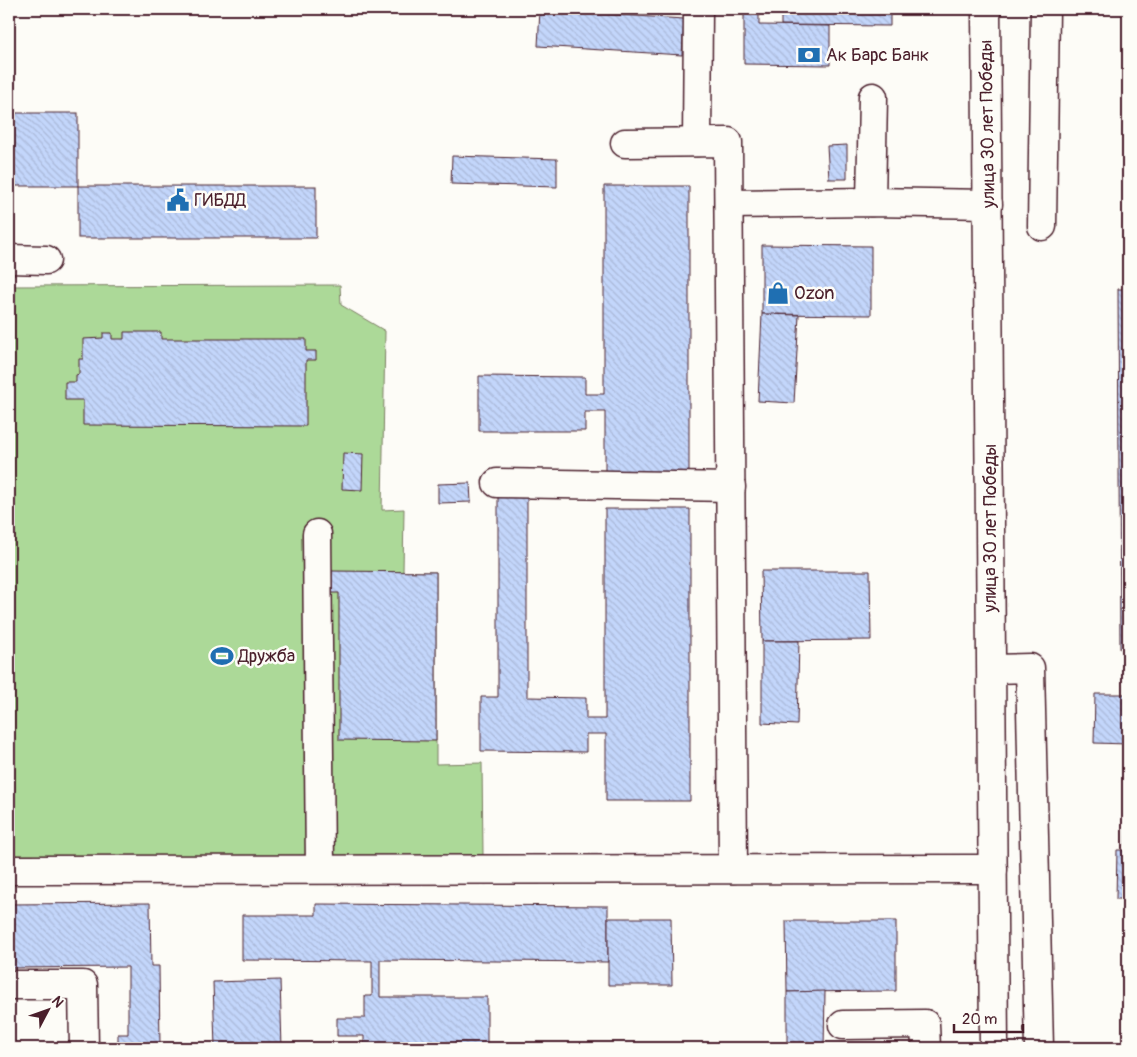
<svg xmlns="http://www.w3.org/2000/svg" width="1137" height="1057" font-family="Pangolin,sans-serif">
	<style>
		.grass { fill: #acd998; stroke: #7b7c62 }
		.building { fill: url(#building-back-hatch); stroke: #4a1f2b }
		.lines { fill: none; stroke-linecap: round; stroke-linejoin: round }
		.minor-casing { stroke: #4a1f2b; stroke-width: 31 }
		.minor { stroke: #fdfcf7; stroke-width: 28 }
		.labels { text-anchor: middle; stroke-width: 5; stroke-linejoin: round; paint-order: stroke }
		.poi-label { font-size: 18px; fill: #4a1f2b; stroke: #fdfcf7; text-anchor: start }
		.street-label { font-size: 18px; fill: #4a1f2b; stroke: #fdfcf7 }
	</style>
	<defs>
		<pattern id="building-back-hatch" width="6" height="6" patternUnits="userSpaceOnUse" patternTransform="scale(1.25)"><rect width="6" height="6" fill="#c3d6fb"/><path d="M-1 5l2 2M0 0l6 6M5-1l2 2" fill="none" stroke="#a9b7d7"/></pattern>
	</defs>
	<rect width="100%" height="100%" fill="#fdfcf7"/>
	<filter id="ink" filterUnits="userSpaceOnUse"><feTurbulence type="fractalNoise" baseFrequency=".02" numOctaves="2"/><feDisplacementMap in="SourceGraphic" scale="10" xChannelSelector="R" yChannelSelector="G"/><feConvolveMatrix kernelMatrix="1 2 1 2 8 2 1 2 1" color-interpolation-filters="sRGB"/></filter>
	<g filter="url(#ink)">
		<path class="grass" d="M340,285L341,305L385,331L382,510L404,509L403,572H436V764L482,763L483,855L9,859V286Z"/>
		<g class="building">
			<path d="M744,9H759V25L830,26V65L744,64Z"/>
			<path d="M781,9H890V26L781,25Z"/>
			<path d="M540,10L684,19L682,55L538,46Z"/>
			<rect x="9" y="113" width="69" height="73"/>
			<path d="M847,145V179H829L827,146Z"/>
			<path d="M452,156L557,159V187L451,184Z"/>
			<rect x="78" y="186" width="238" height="52"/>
			<path d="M604,186H689V480H605V412H585V431H479V376L585,377V394H604Z"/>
			<path d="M762,245L871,246V315L762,314Z"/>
			<path d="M1118,289H1128V649H1120Z"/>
			<path d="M762,314L799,315L794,403L758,401Z"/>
			<path d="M124,332H161V339H306V351H316V360H306V426L83,425V400H65V382H76V375L79,374V359H83V339L103,338V333H112V339H124Z"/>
			<path d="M343,453L363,454L362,490L342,489Z"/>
			<path d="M470,483L471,502L438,503V484Z"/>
			<path d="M498,491H527V697L586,698V719H605V509H690V801H606V734H586V752L481,751V697H498Z"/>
			<path d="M332,571L436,572V741L339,740V593H332Z"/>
			<path d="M761,571H870L871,640L762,641Z"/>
			<path d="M762,641H799L797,725L762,723Z"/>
			<path d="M1095,694H1128V744L1094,743Z"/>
			<path d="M1127,784H1128V899H1116L1117,850H1126Z"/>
			<path d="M150,903L151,966H159L160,1048H118V1034H128V967L9,968V904Z"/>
			<path d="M316,904L608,906V962L380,960V997H487V1048H364V1036H337V1018H365V996H372V961L242,960V915H316Z"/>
			<path d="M608,918H671L672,985H608Z"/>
			<path d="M786,921H896V991L787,992Z"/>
			<path d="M280,980L282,1048H215L213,982Z"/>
			<path d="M825,991L824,1048H787V992Z"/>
		</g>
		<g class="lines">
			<defs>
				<g id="minor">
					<path d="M986,9L994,1048"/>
					<path d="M697,142L698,9"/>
					<path d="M625,143L728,142L733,869"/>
					<path d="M871,202L873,97"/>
					<path d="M729,204L871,202L988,204"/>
					<path d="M1042,226L1045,9"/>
					<path d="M9,259L46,260"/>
					<path d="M497,483L731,487"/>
					<path d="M317,534L320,869"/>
					<path d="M992,669L1030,668L1039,1048"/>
					<path d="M9,870L993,869"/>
					<path d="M9,985H83L84,1048"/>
					<path d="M843,1025L925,1024L926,1048"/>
				</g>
			</defs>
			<use href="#minor" class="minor-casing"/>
			<use href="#minor" class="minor"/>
		</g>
	</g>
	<defs>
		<symbol id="bank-bare" viewBox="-9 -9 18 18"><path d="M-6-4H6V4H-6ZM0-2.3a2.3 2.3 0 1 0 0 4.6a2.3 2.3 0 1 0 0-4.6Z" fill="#1f6fb2" stroke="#fdfcf7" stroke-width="2.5" paint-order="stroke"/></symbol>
		<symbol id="civic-bare" viewBox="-9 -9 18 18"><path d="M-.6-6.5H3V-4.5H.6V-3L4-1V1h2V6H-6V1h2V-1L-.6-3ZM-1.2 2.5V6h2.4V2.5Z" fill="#1f6fb2" stroke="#fdfcf7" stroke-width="2.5" paint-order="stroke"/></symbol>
		<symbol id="shop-bare" viewBox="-9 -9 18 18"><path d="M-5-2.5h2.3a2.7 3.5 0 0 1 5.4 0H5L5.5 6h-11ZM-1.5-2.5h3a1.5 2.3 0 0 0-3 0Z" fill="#1f6fb2" stroke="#fdfcf7" stroke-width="2.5" paint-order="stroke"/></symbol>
		<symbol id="stadium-bare" viewBox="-9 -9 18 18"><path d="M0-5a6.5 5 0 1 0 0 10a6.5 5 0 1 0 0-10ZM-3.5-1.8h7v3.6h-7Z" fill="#1f6fb2" stroke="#fdfcf7" stroke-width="2.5" paint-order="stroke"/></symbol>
	</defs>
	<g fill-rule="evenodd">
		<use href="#bank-bare" x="793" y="39" width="32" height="32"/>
		<use href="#civic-bare" x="162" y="184" width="32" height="32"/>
		<use href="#shop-bare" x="762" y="277" width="32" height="32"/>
		<use href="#stadium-bare" x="206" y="640" width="32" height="32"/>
	</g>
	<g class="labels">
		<g class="poi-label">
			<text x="826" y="61">Ак Барс Банк</text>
			<text x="194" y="206">ГИБДД</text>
			<text x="794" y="299">Ozon</text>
			<text x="238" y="662">Дружба</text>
		</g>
		<g class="street-label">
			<text transform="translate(987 124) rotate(-91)" y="6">улица 30 лет Победы</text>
			<text transform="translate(990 528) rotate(-90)" y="6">улица 30 лет Победы</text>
		</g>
	</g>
	<rect width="1137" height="1057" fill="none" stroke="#fdfcf7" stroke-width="30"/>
	<rect x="15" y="15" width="1107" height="1027" fill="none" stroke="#4a1f2b" stroke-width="2" filter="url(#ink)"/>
	<g transform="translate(48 1010) rotate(49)" stroke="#fdfcf7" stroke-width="4" paint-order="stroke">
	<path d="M0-4L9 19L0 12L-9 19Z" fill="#4a1f2b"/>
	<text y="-8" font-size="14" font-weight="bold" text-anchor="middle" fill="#4a1f2b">N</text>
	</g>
	<path d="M954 1024v8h69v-8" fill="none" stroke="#4a1f2b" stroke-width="2.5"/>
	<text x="962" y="1024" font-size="15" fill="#4a1f2b" stroke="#fdfcf7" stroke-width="4" paint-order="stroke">20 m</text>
</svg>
